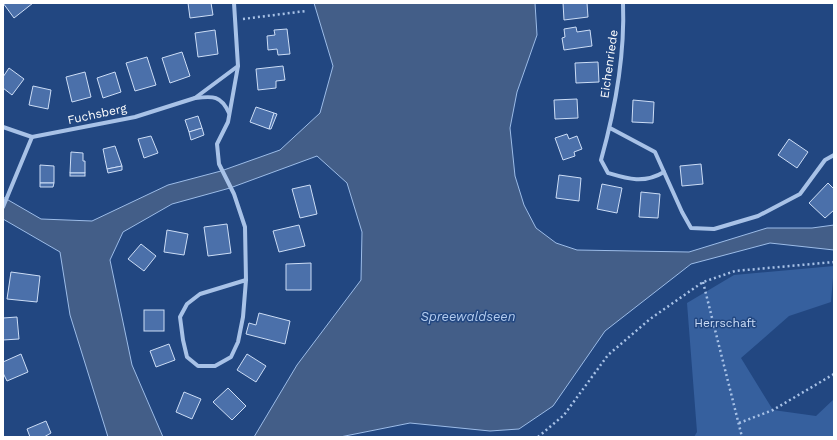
<svg xmlns="http://www.w3.org/2000/svg" width="837" height="440" font-family="'Work Sans',sans-serif">
	<style>
		.green { fill: #36609e }
		.water { fill: #435e88; stroke: #9cbce8 }
		.building { fill: #4b70aa; stroke: #ccddf6 }
		.lines { fill: none; stroke-linecap: round; stroke-linejoin: round }
		.path { stroke: #a8c2e7; stroke-width: 2.5; stroke-dasharray: 2 3; stroke-linecap: butt }
		.minor { stroke: #a8c2e7; stroke-width: 4 }
		.labels { text-anchor: middle; stroke-width: 3; stroke-linejoin: round; paint-order: stroke }
		.street-label { font-size: 12px; fill: #fff; stroke: #224781 }
		.park-label { font-size: 12px; fill: #ccddf6; stroke: #224781 }
		.water-label { font-size: 13px; font-style: italic; fill: #b3ccef; stroke: #224781 }
	</style>
	<rect width="100%" height="100%" fill="#224781"/>
	<path class="green" d="M834,266L831,302L789,316L741,358L773,410L816,416L834,399V437H694L697,432L687,303L734,275Z"/>
	<path class="water" d="M314,3H535L537,35L517,92L510,128L515,176L524,205L536,228L556,243L577,250L689,252L767,228H812L834,225V250L770,243L691,264L605,331L553,406L519,429L490,431L410,423L340,437H254L297,365L361,280L362,232L347,183L317,156L230,188L172,204L123,232L110,260L132,365L163,437H108L70,315L60,252L3,219V197L41,219L92,221L168,185L221,171L280,150L320,113L333,66Z"/>
	<g class="building">
		<path d="M3,3H33L14,18Z"/>
		<path d="M188,3H211L213,15L190,18Z"/>
		<path d="M563,3H587L588,17L564,20Z"/>
		<path d="M576,27L577,32L590,30L592,46L564,50L562,38L565,37L564,29Z"/>
		<path d="M287,29L290,54L278,55L277,49L268,50L267,36L275,35L274,30Z"/>
		<path d="M215,30L218,54L198,57L195,33Z"/>
		<path d="M182,52L190,76L170,83L162,58Z"/>
		<path d="M147,57L156,85L135,91L126,63Z"/>
		<path d="M598,62L599,82L576,83L575,63Z"/>
		<path d="M283,66L285,80L276,81V88L258,90L256,69Z"/>
		<path d="M9,68L24,79L12,95L3,88V77Z"/>
		<path d="M85,72L91,97L72,102L66,77Z"/>
		<path d="M115,72L121,92L103,98L97,78Z"/>
		<path d="M33,86L51,90L48,109L29,105Z"/>
		<path d="M577,99L578,118L555,119L554,100Z"/>
		<path d="M633,100L654,102L653,123L632,122Z"/>
		<path d="M256,107L274,113L269,129L250,122Z"/>
		<path d="M274,113L277,114L271,129H269Z"/>
		<path d="M198,116L202,128L189,132L185,120Z"/>
		<path d="M202,128L204,135L191,140L189,132Z"/>
		<path d="M567,134L569,139L577,136L582,149L574,152L575,156L563,160L555,138Z"/>
		<path d="M151,136L158,153L144,158L138,139Z"/>
		<path d="M789,139L808,152L797,168L778,155Z"/>
		<path d="M115,146L122,166L107,169L103,149Z"/>
		<path d="M71,152L83,153V161H85V173H70Z"/>
		<path d="M701,164L703,184L682,186L680,166Z"/>
		<path d="M40,165L54,166V183H40Z"/>
		<path d="M122,166V170L108,173L107,169Z"/>
		<rect x="70" y="173" width="15" height="3"/>
		<path d="M559,175L581,178L579,201L556,198Z"/>
		<path d="M40,183H54L53,187H40Z"/>
		<path d="M828,183L834,189V210L825,218L809,203Z"/>
		<path d="M602,184L622,188L617,213L597,209Z"/>
		<path d="M310,185L317,214L300,218L292,189Z"/>
		<path d="M641,192L660,194L658,218L639,217Z"/>
		<path d="M227,224L231,253L208,256L204,227Z"/>
		<path d="M299,225L305,246L279,252L273,231Z"/>
		<path d="M167,230L188,234L184,255L164,252Z"/>
		<path d="M141,244L156,256L144,271L128,259Z"/>
		<path d="M311,263V290H286V264Z"/>
		<path d="M11,272L40,276L37,302L7,299Z"/>
		<rect x="144" y="310" width="20" height="21"/>
		<path d="M259,313L290,321L285,344L246,334L249,323L256,325Z"/>
		<path d="M17,317L19,339L3,340V318Z"/>
		<path d="M169,344L175,360L156,367L150,351Z"/>
		<path d="M21,354L28,372L7,381L3,373V362Z"/>
		<path d="M247,354L266,366L256,382L237,370Z"/>
		<path d="M228,388L246,406L232,420L213,402Z"/>
		<path d="M184,392L201,399L192,419L176,412Z"/>
		<path d="M46,421L51,433L44,437H30L27,429Z"/>
	</g>
	<g class="lines">
		<g class="path">
			<path d="M243,19L306,11"/>
			<path d="M703,282L742,437"/>
			<path d="M739,423L773,410L834,374"/>
			<path d="M538,437L564,415L608,355L650,319L703,282L735,271L834,262"/>
		</g>
		<g class="minor">
			<path d="M234,3L238,66L228,122L217,144L219,164L234,194L245,227L246,280L243,317L238,342L231,357L215,366H198L187,357L183,340L180,317L187,304L200,294L246,280"/>
			<path d="M195,98C213,96 221,95 229,113"/>
			<path d="M3,127L32,137L135,117L195,98L238,66"/>
			<path d="M610,128L655,152L664,172C644,184 628,179 608,173L601,160C615,110 625,55 623,3"/>
			<path d="M664,172L682,212L691,228L714,229L758,216L800,194L825,160L834,155"/>
			<path d="M3,207L32,137"/>
		</g>
	</g>
	<g class="labels">
		<g class="street-label">
			<text transform="translate(609 64) rotate(-82)" y="4">Eichenriede</text>
			<text transform="translate(97 114) rotate(-12)" y="4">Fuchsberg</text>
		</g>
		<g class="park-label">
			<text x="725" y="327">Herrschaft</text>
		</g>
		<g class="water-label">
			<text x="468" y="321">Spreewaldseen</text>
		</g>
	</g>
	<rect width="837" height="440" fill="none" stroke="#ffffff" stroke-width="8"/>
</svg>
